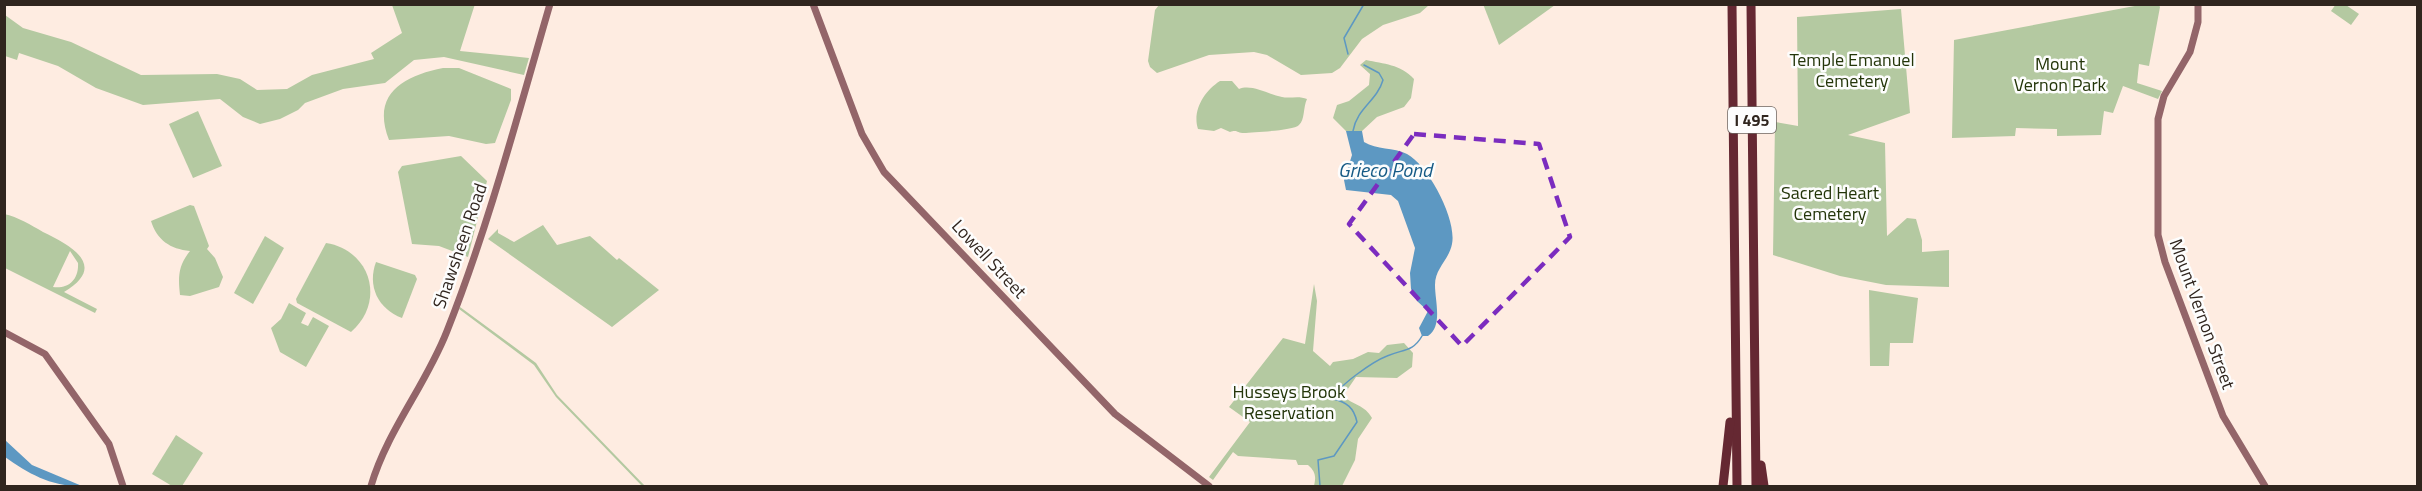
<svg xmlns="http://www.w3.org/2000/svg" width="2422" height="491" font-family="'Titillium Web',sans-serif">
	<style>
		.green { fill: #b4c9a1; fill-rule: evenodd }
		.water { fill: #5d98c2 }
		.lines { fill: none; stroke-linecap: round; stroke-linejoin: round }
		.stream { stroke: #5d98c2; stroke-width: 1.5 }
		.secondary { stroke: #936569; stroke-width: 7 }
		.highway { stroke: #652832; stroke-width: 9 }
		.marked { fill: none; stroke: #7b2cbf; stroke-width: 4.5; stroke-dasharray: 12 8; stroke-linejoin: round }
		.labels { text-anchor: middle; stroke-width: 5; stroke-linejoin: round; paint-order: stroke }
		.shield { fill: #fdfdfd; stroke: #6e6661; stroke-width: 1.5 }
		.shield-label { font-size: 16px; font-weight: bold; fill: #30251e }
		.park-label { font-size: 18px; fill: #233509; stroke: #fdfdfd }
		.street-label { font-size: 18px; fill: #30251e; stroke: #fdfdfd }
		.water-label { font-size: 20px; font-style: italic; fill: #165a85; stroke: #fdfdfd }
	</style>
	<rect width="100%" height="100%" fill="#feece1"/>
	<g class="green">
		<path d="M475,4L460,51L529,58L524,75L444,57L414,60L385,83L343,89L305,103L298,110L280,119L260,124L243,117L220,99L143,105L96,88L58,66L19,53L17,60L5,56V15L23,28L71,42L141,75L217,74L240,79L257,90L287,89L312,75L374,59L371,53L402,33L392,5Z"/>
		<path d="M1483,4H1555V5L1499,45Z"/>
		<path d="M2336,4L2346,5L2359,14L2351,25L2331,11Z"/>
		<path d="M1159,5V4L1429,5L1420,13L1383,25L1362,39L1340,68L1332,73L1301,75L1267,55L1254,52L1209,55L1157,73L1150,67L1148,61L1155,10Z"/>
		<path d="M2140,5H2159L2160,7L2149,66L2139,64L2137,83L2162,91L2158,99L2123,86L2113,113L2104,111L2101,135L2057,136V129L2016,128L2015,136L1952,138L1954,40Z"/>
		<path d="M1901,9L1910,113L1848,135L1885,143L1887,236L1907,218L1916,219L1922,240V252L1949,250V287L1886,285L1840,276L1773,255L1775,122L1798,126L1797,17Z"/>
		<path d="M1366,60C1384,64 1400,64 1414,79L1411,98L1404,107L1377,117L1362,131H1346L1333,118L1337,105L1349,101L1369,85L1370,74L1360,65Z"/>
		<path d="M443,68H459L511,89V100L495,143L486,144L449,136L389,140C371,94 403,76 443,68Z"/>
		<path d="M1220,81H1232L1239,89C1252,84 1267,94 1282,97C1290,99 1298,95 1307,99C1303,107 1305,120 1299,125C1293,131 1253,132 1244,133C1237,133 1237,129 1230,132L1221,128L1214,131L1198,129C1192,111 1204,91 1220,81Z"/>
		<path d="M198,111L222,166L193,178L169,124Z"/>
		<path d="M461,156L487,181L468,257L439,246L412,244L398,172L402,166Z"/>
		<path d="M190,205L194,206L209,246L207,249L215,258L223,277L219,287L190,296L180,295C178,277 178,266 190,251C170,249 157,240 151,221Z"/>
		<path d="M4,214C18,217 31,225 43,232C72,246 108,266 64,292L97,309L95,313L5,268ZM70,251L78,263C79,279 69,289 53,287Z"/>
		<path d="M543,225L557,245L590,236L617,260L619,258L659,290L612,327L488,239L498,229V233L514,242Z"/>
		<path d="M265,236L284,248L253,304L234,293Z"/>
		<path d="M326,243C371,250 386,302 351,332L297,303L296,299Z"/>
		<path d="M376,262L415,275L417,279L402,318C378,309 367,286 376,262Z"/>
		<path d="M1314,284L1317,301L1313,351L1330,366L1333,362L1353,359L1368,352L1379,353L1387,345L1404,343L1413,353L1412,367L1397,378L1356,377L1343,396C1353,405 1365,405 1372,418L1358,439L1355,460L1342,486H1314C1316,477 1316,472 1308,465H1298L1296,460L1238,456L1233,452L1213,480L1209,477L1250,422L1229,407L1283,338L1305,344Z"/>
		<path d="M1869,290L1918,298L1913,343H1890L1889,366H1870Z"/>
		<path d="M289,303L306,313L301,323L308,326L313,317L329,326L306,367L280,352L271,328L281,319Z"/>
		<path d="M460,307L536,363L557,395L645,486H642L556,397L534,365L459,309Z"/>
		<path d="M176,435L203,453L182,486H172L152,474Z"/>
	</g>
	<g class="water">
		<path d="M1346,131H1362L1364,142C1377,150 1393,147 1407,154C1429,166 1457,220 1452,244C1449,260 1435,268 1435,285C1435,301 1443,326 1428,336H1422L1419,328L1428,311L1417,301L1411,289L1410,273L1415,248L1398,201L1391,195L1346,190L1344,180L1352,155Z"/>
		<path d="M5,440L32,465L82,486C52,487 29,474 5,457Z"/>
	</g>
	<g class="lines">
		<g class="stream">
			<path d="M1348,54L1344,38L1364,4"/>
			<path d="M1353,131C1357,108 1377,101 1383,80L1379,73L1364,65"/>
			<path d="M1320,486L1318,460L1334,456L1357,422C1354,408 1347,402 1333,399C1337,386 1374,361 1387,356C1403,349 1413,352 1422,336"/>
		</g>
		<g class="secondary">
			<path d="M813,4L862,134L884,172L1115,414L1209,486"/>
			<path d="M2198,4V22L2190,52L2164,96L2158,119V235L2165,262L2223,416L2265,486"/>
			<path d="M4,332L45,354L109,444L123,486"/>
			<path d="M371,486C387,431 426,385 447,331C489,225 518,114 550,4"/>
		</g>
		<g class="highway">
			<path d="M1732,4L1737,486"/>
			<path d="M1751,4L1756,486"/>
			<path d="M1761,465L1764,486"/>
			<path d="M1723,486L1730,422"/>
		</g>
	</g>
	<path class="marked" d="M1414,134L1539,144L1570,237L1462,346L1349,224Z"/>
	<g class="labels">
		<rect class="shield" x="1728" y="107" width="48" height="26" rx="4.5"/>
		<g class="shield-label">
			<text x="1752" y="126">I 495</text>
		</g>
		<g class="park-label">
			<text x="1852" y="66">Temple Emanuel<tspan x="1852" dy="21">Cemetery</tspan></text>
			<text x="2060" y="70">Mount<tspan x="2060" dy="21">Vernon Park</tspan></text>
			<text x="1830" y="199">Sacred Heart<tspan x="1830" dy="21">Cemetery</tspan></text>
			<text x="1289" y="398">Husseys Brook<tspan x="1289" dy="21">Reservation</tspan></text>
		</g>
		<g class="street-label">
			<text transform="translate(460 246) rotate(-71)" y="6">Shawsheen Road</text>
			<text transform="translate(989 259) rotate(47)" y="6">Lowell Street</text>
			<text transform="translate(2202 314) rotate(70)" y="6">Mount Vernon Street</text>
		</g>
		<g class="water-label">
			<text x="1385" y="177">Grieco Pond</text>
		</g>
	</g>
	<rect width="2422" height="491" fill="none" stroke="#30251e" stroke-width="12"/>
</svg>
